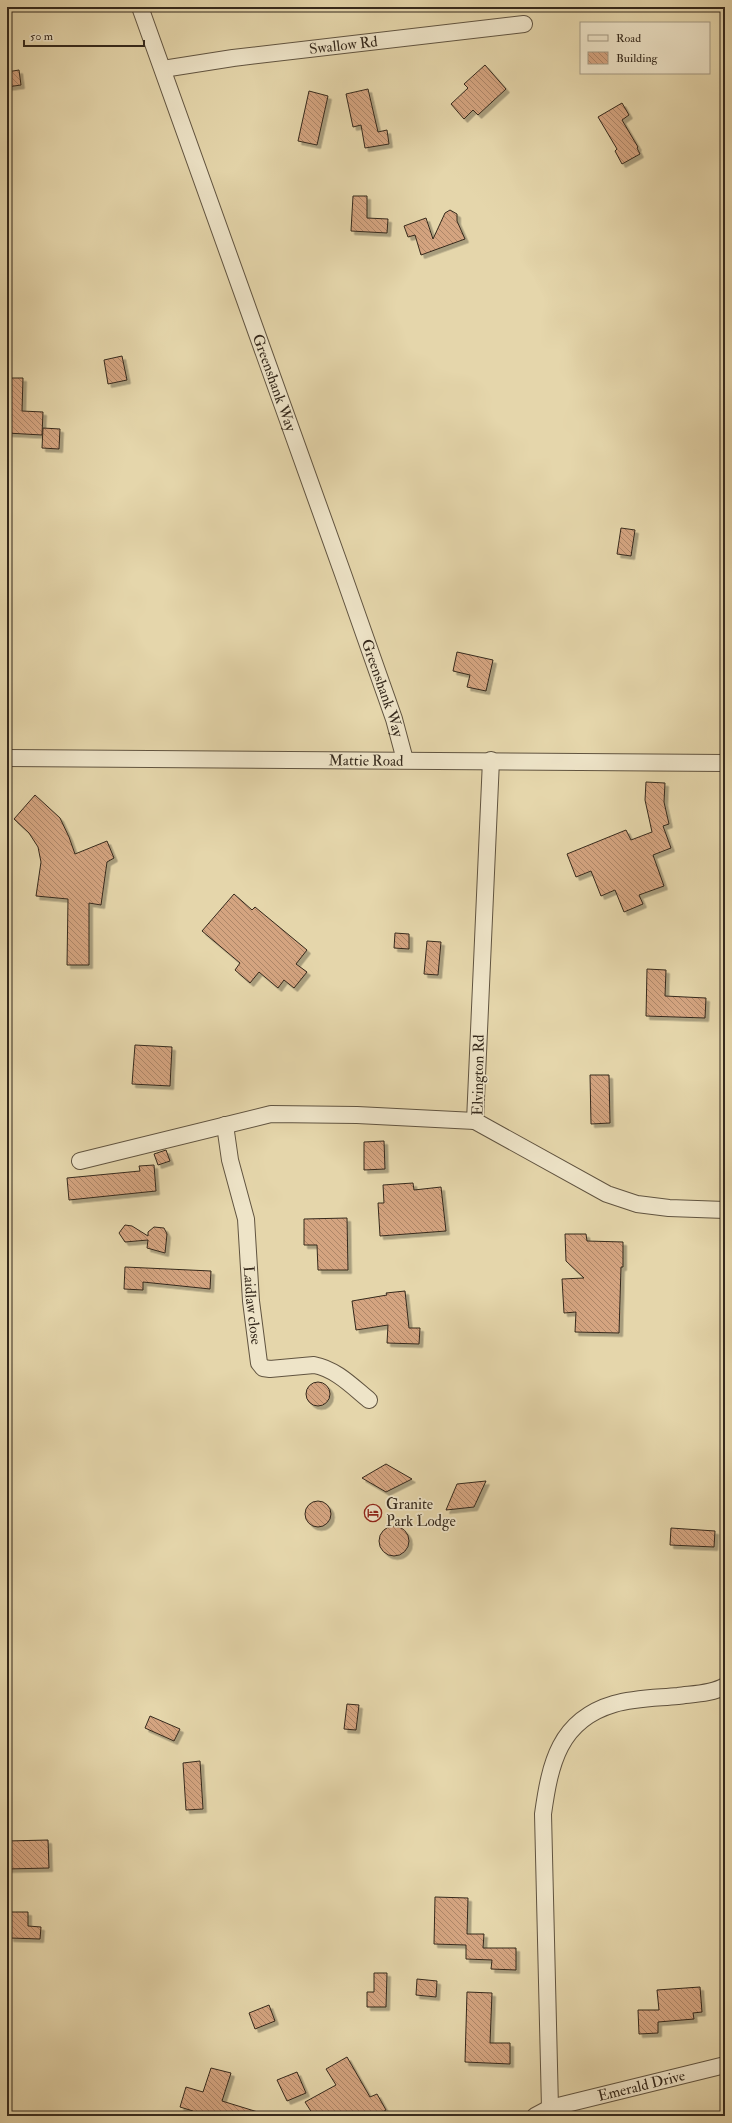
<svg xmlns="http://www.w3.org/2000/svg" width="732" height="2123" font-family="'IM FELL Double Pica',serif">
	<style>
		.building { fill: url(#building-back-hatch); stroke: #35291c; filter: url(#shadow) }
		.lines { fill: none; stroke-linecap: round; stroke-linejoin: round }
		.minor-casing { stroke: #615440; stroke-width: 18 }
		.minor { stroke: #eee4c8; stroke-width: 16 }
		.labels { text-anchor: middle; stroke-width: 3.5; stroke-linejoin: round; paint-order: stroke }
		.street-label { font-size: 15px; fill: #35291c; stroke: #eee4c8 }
		.poi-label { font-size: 15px; fill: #35291c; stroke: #eee4c8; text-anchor: start }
	</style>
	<defs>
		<pattern id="building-back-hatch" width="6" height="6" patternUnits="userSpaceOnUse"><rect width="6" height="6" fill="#d4a480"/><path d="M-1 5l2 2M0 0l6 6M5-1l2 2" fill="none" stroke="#ad8668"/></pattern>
		<filter id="shadow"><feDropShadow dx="3.5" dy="3.5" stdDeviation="0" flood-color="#0004"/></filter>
	</defs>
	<rect width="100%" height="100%" fill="#e5d6ab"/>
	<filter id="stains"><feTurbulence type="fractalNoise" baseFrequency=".005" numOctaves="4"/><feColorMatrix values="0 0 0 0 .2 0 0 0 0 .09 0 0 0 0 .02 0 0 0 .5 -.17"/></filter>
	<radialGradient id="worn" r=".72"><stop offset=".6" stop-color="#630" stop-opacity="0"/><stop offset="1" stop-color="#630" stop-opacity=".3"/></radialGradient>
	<g class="building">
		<path d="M485,65L506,89L478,115L473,110L464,119L451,104L468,88L464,84Z"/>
		<path d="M19,70L21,85L7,87V72Z"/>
		<path d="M368,89L378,132L387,130L389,144L365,148L361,125L353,127L346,94Z"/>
		<path d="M309,91L328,96L317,145L298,141Z"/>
		<path d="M622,103L629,115L622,120L638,147L637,148L640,154L622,164L615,151L617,149L598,117Z"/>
		<path d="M353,196H367V218L388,219L387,233L351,231Z"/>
		<path d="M450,210L457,214V221L465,239L421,255L415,235L408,237L404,226L426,218L433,239L445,213Z"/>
		<path d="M122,356L127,380L108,384L104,360Z"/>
		<path d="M7,378H23L22,411L43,412L42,435L7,433Z"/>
		<path d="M43,428L60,429L59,449L42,448Z"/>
		<path d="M621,528L635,530L631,556L617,554Z"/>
		<path d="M457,652L493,660L486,691L467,687L470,675L453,671Z"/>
		<path d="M646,782L665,783L664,802L669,824L663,826L671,848L653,855L664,886L639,895L643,904L624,912L615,890L601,896L591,871L576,877L567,854L626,830L631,840L652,832L645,800Z"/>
		<path d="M35,795L60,818L69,837L75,854L107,841L114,858L107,862L101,905L89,903V965H67L68,899L36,896L41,862L38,847L29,833L14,819Z"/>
		<path d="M234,894L252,910L255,907L307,950L296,964L307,972L294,988L284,980L278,988L259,972L250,983L235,970L240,963L202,931Z"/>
		<path d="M395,933L409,934V949L394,948Z"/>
		<path d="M427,941L441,942L438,975L424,974Z"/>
		<path d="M647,969L666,970L665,996L706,998L705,1018L646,1016Z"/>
		<path d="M135,1045L172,1047L170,1086L132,1084Z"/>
		<path d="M590,1075H609L610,1123L591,1124Z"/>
		<path d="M384,1141L385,1169L364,1170V1142Z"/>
		<path d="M166,1150L170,1161L158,1165L154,1154Z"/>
		<path d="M154,1165L156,1191L69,1200L67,1178L140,1171L139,1166Z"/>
		<path d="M413,1183L414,1190L441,1187L446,1231L380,1236L378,1203H384L383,1185Z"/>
		<path d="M347,1218L348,1270H318L317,1245H304V1219Z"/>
		<path d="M125,1225L132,1226L148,1236V1232L154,1227L164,1228L167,1234L165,1253L147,1248L148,1240L125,1242L119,1233Z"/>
		<path d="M565,1234H586L587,1241L623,1242V1267H621L619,1333L575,1332L576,1312L564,1313L562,1279L584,1278L566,1261Z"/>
		<path d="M125,1267L211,1271L210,1289L143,1282V1290L124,1289Z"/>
		<path d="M405,1291L409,1328H420L419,1344L387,1343L388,1325L356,1330L352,1301L387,1295L386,1293Z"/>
		<circle cx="318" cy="1394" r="12"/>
		<path d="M386,1464L412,1479L386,1492L362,1478Z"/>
		<path d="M486,1481L474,1507L446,1510L457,1484Z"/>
		<circle cx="318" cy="1514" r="13"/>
		<circle cx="394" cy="1541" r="15"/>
		<path d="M671,1528L715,1531L714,1547L670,1545Z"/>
		<path d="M347,1704L359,1705L356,1730L344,1729Z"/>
		<path d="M150,1716L180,1729L174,1741L145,1728Z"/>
		<path d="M200,1761L203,1809L186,1810L183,1763Z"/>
		<path d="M48,1840L49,1868L7,1869V1841Z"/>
		<path d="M435,1897L468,1898L467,1934H484L483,1948H516V1970L491,1969L492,1960L466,1959V1945L434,1944Z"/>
		<path d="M11,1912H28V1926L41,1927L40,1939L10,1938Z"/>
		<path d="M374,1973H387L386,2007H367V1992H374Z"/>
		<path d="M417,1979L437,1981L436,1997L416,1995Z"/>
		<path d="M700,1987L702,2012L693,2013L694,2019L658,2022V2033L639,2034L638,2010H659L657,1990Z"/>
		<path d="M467,1992L492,1993L490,2043H510V2064L465,2062Z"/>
		<path d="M269,2005L275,2021L255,2029L249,2013Z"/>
		<path d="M347,2057L370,2097L377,2094L386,2110L375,2116H314L305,2102L336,2085L326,2069Z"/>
		<path d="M211,2068L231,2073L222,2101L261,2113L260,2116H192L193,2111L180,2107L186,2087L203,2092Z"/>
		<path d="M297,2072L306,2093L287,2101L277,2080Z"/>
	</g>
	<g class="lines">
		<defs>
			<g id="minor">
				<path id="s1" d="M140,7L343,574L394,719L405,760"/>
				<path id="s2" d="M163,69L233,58L524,24"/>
				<path id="s3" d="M7,758L725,763"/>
				<path d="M491,760L475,1121L607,1194L637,1204L669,1208L725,1210"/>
				<path id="s4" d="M225,1125L230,1160L246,1219L251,1301L259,1363L263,1368L270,1369L314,1365C336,1369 353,1387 369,1400"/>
				<path d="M80,1161L271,1114L357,1115L475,1121"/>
				<path d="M550,2108L543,1814C550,1764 559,1720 614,1704C634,1698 657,1698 678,1696C692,1694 712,1694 725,1686"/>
				<path id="s5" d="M535,2116L550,2108L725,2065"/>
			</g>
		</defs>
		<use href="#minor" class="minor-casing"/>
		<use href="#minor" class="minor"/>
	</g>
	<defs>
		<symbol id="hotel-ring" viewBox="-11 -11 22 22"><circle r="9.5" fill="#eee4c8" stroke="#8f2418" stroke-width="1.5"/><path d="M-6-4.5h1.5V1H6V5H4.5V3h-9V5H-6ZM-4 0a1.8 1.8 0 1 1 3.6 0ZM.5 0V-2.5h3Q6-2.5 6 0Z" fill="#8f2418"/></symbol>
	</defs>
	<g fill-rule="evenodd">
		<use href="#hotel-ring" x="363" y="1503" width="20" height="20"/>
	</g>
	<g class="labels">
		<g class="street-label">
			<text dy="5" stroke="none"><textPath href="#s2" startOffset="182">Swallow Rd</textPath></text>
			<text dy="5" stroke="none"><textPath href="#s1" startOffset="399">Greenshank Way</textPath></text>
			<text dy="5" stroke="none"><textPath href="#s1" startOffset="723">Greenshank Way</textPath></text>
			<text dy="5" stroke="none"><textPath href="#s3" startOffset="359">Mattie Road</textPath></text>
			<text transform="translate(478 1075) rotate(-89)" y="5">Elvington Rd</text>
			<text dy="5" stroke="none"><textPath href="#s4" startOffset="183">Laidlaw close</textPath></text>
			<text dy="5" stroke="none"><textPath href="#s5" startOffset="111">Emerald Drive</textPath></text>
		</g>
		<g class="poi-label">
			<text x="386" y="1509">Granite<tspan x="386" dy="17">Park Lodge</tspan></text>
		</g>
	</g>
	<rect width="732" height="2123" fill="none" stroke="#e5d6ab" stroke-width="24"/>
	<rect x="8" y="8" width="716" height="2107" fill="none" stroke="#35291c" stroke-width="2"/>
	<rect x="12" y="12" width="708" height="2099" fill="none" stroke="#35291c"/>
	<rect x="580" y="22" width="130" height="52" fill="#eee4c8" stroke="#a49983"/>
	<rect x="588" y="35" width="20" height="6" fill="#eee4c8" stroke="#a49983"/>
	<text x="616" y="42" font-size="12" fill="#35291c">Road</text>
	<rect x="588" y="52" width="20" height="12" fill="url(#building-back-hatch)" stroke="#a49983"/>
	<text x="616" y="62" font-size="12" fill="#35291c">Building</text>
	<path d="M24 40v6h120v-6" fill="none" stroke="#35291c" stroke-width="2"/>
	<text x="30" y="40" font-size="12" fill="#35291c" stroke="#eee4c8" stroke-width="3" paint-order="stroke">50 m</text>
	<rect width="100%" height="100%" filter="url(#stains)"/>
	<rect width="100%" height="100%" fill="url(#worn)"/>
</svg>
